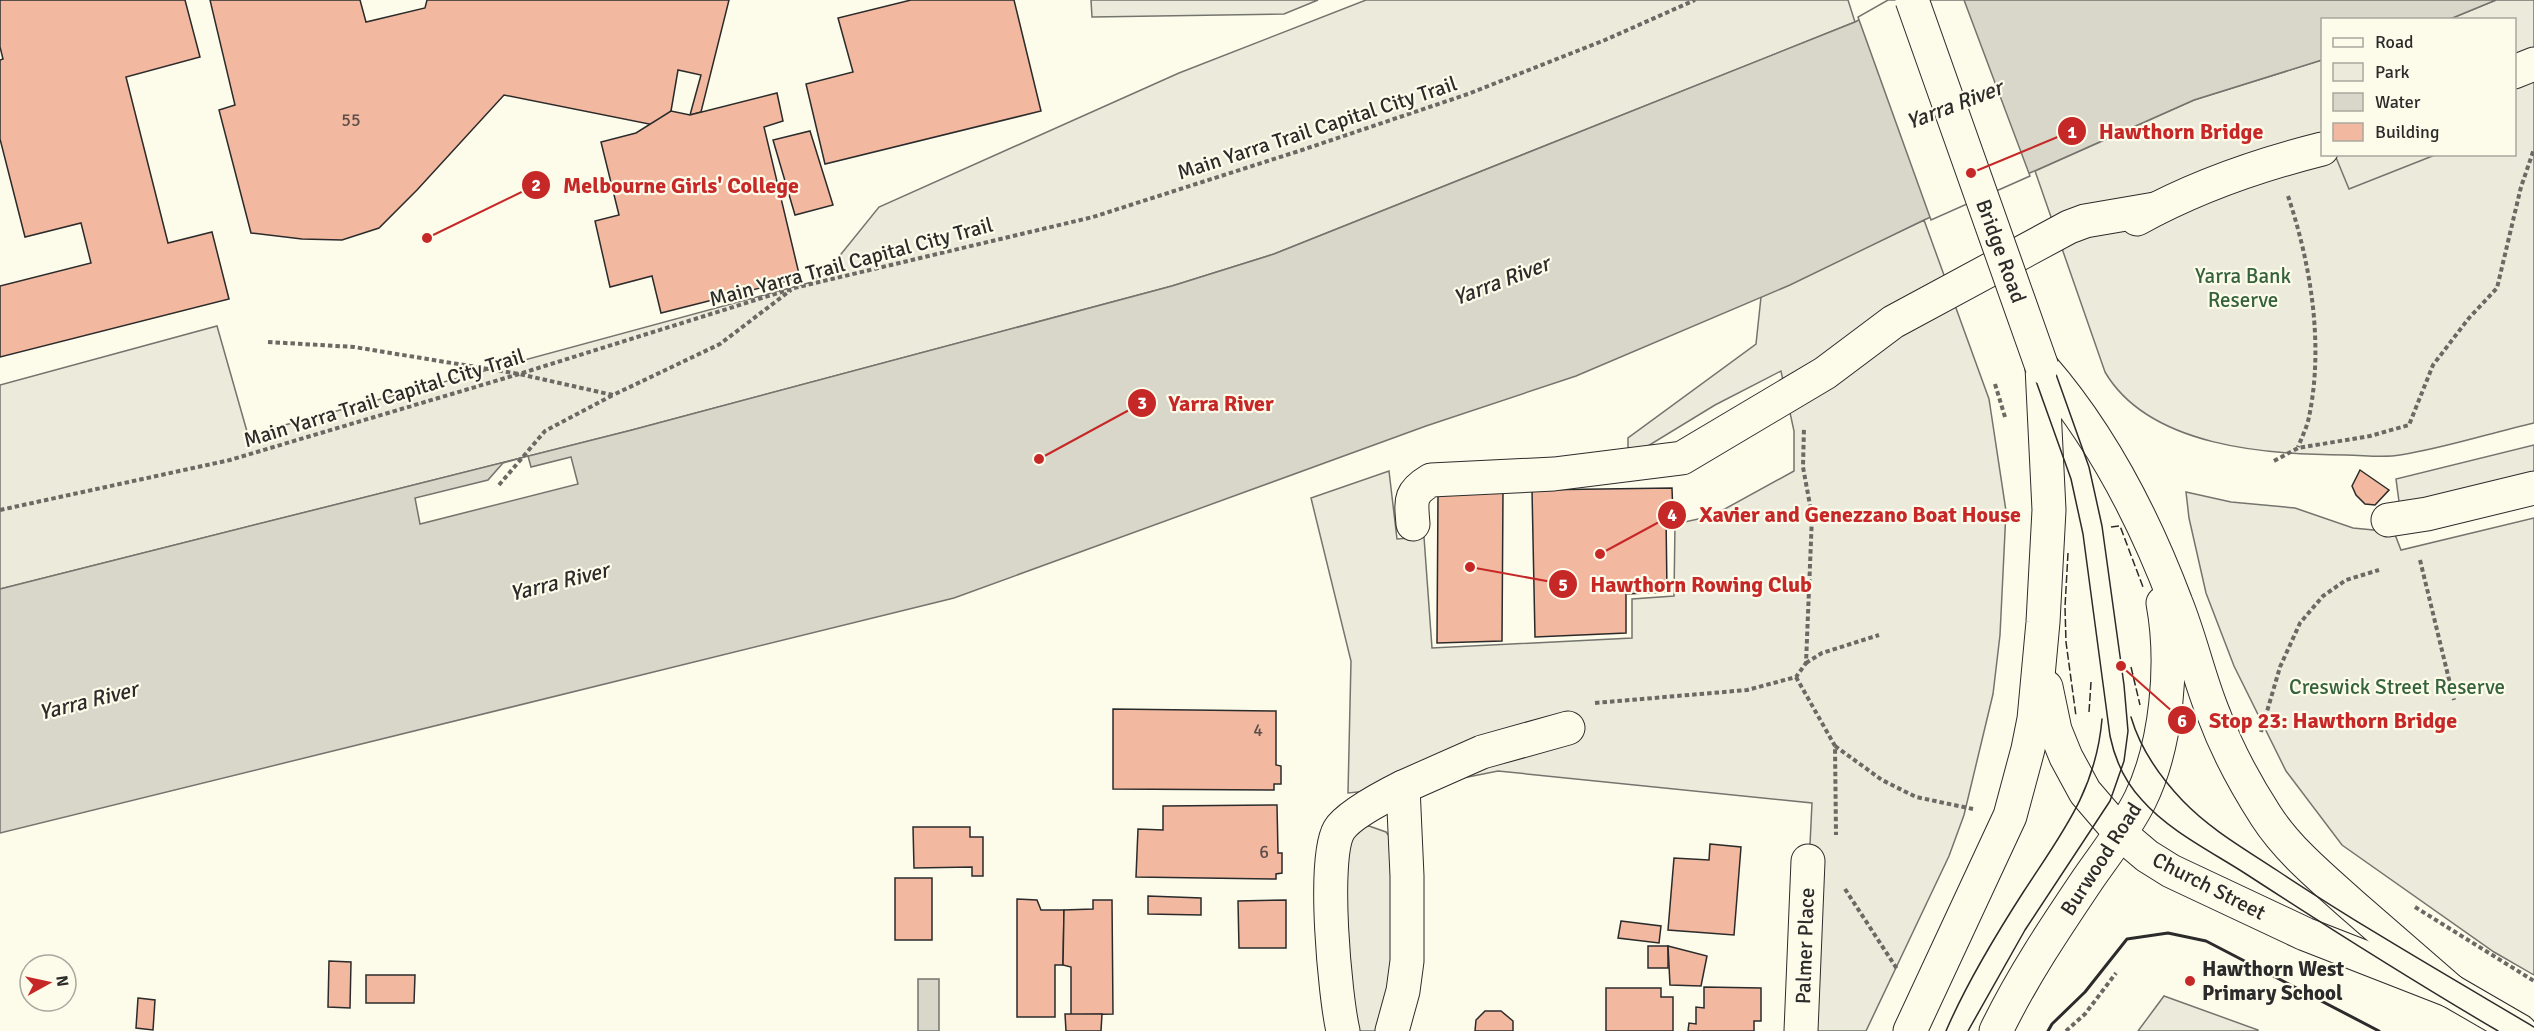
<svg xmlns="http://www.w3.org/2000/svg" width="2534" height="1031" font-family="Signika,sans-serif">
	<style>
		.green { fill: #ecebdb; stroke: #74746e; stroke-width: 1.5 }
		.parking { fill: #eceadb; stroke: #74746e; stroke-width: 1.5 }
		.water { fill: #d8d7c9; stroke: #74746e; stroke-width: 1.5 }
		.pier { fill: #fdfbea; stroke: #74746e; stroke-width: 1.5 }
		.building { fill: #f2b8a0; stroke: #2b2b2b; stroke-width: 1.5 }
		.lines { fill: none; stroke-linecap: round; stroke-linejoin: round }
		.minor-casing { stroke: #2b2b2b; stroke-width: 35 }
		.major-casing { stroke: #2b2b2b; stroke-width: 35 }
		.path { stroke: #6a6964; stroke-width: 4; stroke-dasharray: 4.5 3; stroke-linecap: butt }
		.minor { stroke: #fdfbea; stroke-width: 33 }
		.major { stroke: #fdfbea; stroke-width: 33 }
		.tram { stroke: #2b2b2b; stroke-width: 1.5 }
		.major-bridge-casing { stroke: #2b2b2b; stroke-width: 35; stroke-linecap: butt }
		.major-bridge { stroke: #fdfbea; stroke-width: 33 }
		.fence { stroke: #2b2b2b; stroke-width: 1.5; stroke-dasharray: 8 3; stroke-linecap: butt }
		.wall { stroke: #2b2b2b; stroke-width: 3 }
		.poi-dot { fill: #c62828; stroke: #fdfbea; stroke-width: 2 }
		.labels { text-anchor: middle; stroke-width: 4.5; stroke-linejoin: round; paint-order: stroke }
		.number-label { font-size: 18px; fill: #5d4e48 }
		.street-label { font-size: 21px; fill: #2b2b2b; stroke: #fdfbea }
		.park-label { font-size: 21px; fill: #34623c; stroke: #fdfbea }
		.poi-label { font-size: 21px; font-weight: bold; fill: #2b2b2b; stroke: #fdfbea; text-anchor: start }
		.water-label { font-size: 22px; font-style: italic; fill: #2b2b2b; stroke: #fdfbea }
		.leader { fill: none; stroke: #c62828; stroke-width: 2 }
		.callout-dot { fill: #c62828; stroke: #fdfbea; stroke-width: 2 }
		.mark-label { font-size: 18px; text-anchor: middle; font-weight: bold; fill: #fff }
		.callout-label { font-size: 22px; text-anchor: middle; font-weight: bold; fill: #c62828; stroke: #fdfbea; stroke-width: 4.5; stroke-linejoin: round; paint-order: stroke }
	</style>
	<rect width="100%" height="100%" fill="#fdfbea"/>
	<g class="green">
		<path d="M1091,0H1318L1284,14L1092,17Z"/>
		<path d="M1366,0H1848L1855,22L1274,254L1172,286L632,430L0,589V385L217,326L248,435L812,282L829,269L879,207L1179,73Z"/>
		<path d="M2496,0H2534V423C2490,433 2445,448 2400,455C2383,458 2363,455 2346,455C2268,455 2149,447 2105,372L2035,171L2194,100L2322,60V154H2514V20L2450,19Z"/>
		<path d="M1924,220L1989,399L2006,511L2000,635L1993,694L1964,815L1949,856L1866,1031H1801L1812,803L1498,771L1428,785L1348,793L1351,661L1311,498L1389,471L1397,539L1424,537L1432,648L1632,638V599L1674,596L1675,524L1712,516L1794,471V431L1781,371L1715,405L1643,449L1628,448V438L1756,344L1761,297Z"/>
		<path d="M2186,492L2231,502L2295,508L2353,528L2394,532L2401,550L2534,518V975L2494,952L2342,845L2286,771L2234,666L2206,593L2189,518Z"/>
		<path d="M1369,826L1386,832L1396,845V909L1389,980L1381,1031H1350L1340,895L1353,829Z"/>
		<path d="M2164,996L2258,1030V1031H2138Z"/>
	</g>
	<g class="parking">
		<path d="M2335,155H2435L2349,189Z"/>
		<path d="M2534,445V475L2400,509L2396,479Z"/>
	</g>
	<g class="water">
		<path d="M1895,0H2496L2450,19L2322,20V60L2194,100L1924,220L1790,285L1576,376L1426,426L954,598L0,833V589L632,430L1172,286L1274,254L1855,22Z"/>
		<rect x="918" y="979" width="21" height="52"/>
	</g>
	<g class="pier">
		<path d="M1888,0H1964L2030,176L1931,220L1858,17Z"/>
		<path d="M528,456L531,467L571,457L578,484L420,524L415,498L488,480L503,463Z"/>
	</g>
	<g class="building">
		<path d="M0,0H185L200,57L126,77L168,243L212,232L229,299L0,357V286L91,263L81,223L25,237L0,139V60L3,59L0,47Z"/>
		<path d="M210,0H360L366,22L425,8L427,0H729L701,112L690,115L701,75L678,70L671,111L654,125L504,95L417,190L379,228L342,240L302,239L251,233L219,110L235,105Z"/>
		<path d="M911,0H1014L1041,111L825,164L806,84L853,72L838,18Z"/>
		<path d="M777,93L783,121L764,127L800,278L661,313L652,276L610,287L595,221L619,215L601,142L636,133L671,111L690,115Z"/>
		<path d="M810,131L833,205L795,215L773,140Z"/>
		<path d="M2360,470L2389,490L2375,505L2365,504L2356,495L2352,486Z"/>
		<path d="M1672,488L1673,515H1666L1667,592L1626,594V633L1535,637L1532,490Z"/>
		<path d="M1503,492L1502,641L1437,643L1438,494Z"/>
		<path d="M1113,709L1276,711V765L1281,766V784H1274V790L1113,789Z"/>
		<path d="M1277,805L1278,853H1282V873L1276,874V879L1136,877L1138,829L1163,830V806Z"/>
		<path d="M913,827H970V837H983V876H972V867L914,868Z"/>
		<path d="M1710,844L1741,847L1734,935L1668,930L1674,858L1709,860Z"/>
		<rect x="895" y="878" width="37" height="62"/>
		<path d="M1148,896L1201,898V915L1148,914Z"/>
		<path d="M1017,899L1037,900L1041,910H1064L1063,965H1055V1017H1017Z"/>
		<path d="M1093,900H1112L1113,1014L1071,1015V967L1063,965L1064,910L1093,909Z"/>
		<path d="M1286,900V948H1239L1238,901Z"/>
		<path d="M1621,921L1661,926L1659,943L1618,938Z"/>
		<rect x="1648" y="946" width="20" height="22"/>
		<path d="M1668,946L1707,956L1701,986L1670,985Z"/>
		<path d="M329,961L351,962L350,1008L328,1007Z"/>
		<path d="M366,975H415L414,1003H366Z"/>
		<path d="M1704,987L1761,988V1021H1754V1031H1688L1689,1023L1696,1024V1007L1704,1008Z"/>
		<path d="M1606,988H1661V997H1673V1031H1606Z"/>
		<path d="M138,998L155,1000L153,1030L136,1028Z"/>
		<path d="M1485,1011H1501L1513,1021V1031H1475L1476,1020Z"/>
		<path d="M1065,1014H1102L1101,1031H1066Z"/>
	</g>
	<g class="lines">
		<defs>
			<g id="minor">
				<path d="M2514,72L2534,64"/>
				<path d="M2137,219C2195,187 2258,165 2322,149"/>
				<path d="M2388,520L2427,514L2534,488"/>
				<path d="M1413,524C1411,500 1409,493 1431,480L1554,474L1682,458L1825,373L1893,322L2069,227L2085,221L2155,209"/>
				<path d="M1343,1031C1335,996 1322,859 1339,830C1348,815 1387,795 1403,787"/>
				<path d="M1392,1031L1403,991L1407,961V876L1403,787L1482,752L1568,728"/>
				<path d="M1801,1031L1808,861"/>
			</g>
			<g id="major">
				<path d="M2042,367C2102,436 2144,518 2176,603C2191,640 2199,679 2214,715C2227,750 2246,785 2266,816C2288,850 2321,877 2351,904C2384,933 2418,962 2451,991"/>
				<path d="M2046,687L2055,730L2066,757L2085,792L2121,834L2147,856L2171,871L2305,934L2451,991L2520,1031"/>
				<path d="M1910,1031L2010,816L2028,749L2034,719L2043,622L2049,510L2042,367"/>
				<path d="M1996,1031C2022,977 2055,928 2088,879C2106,853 2126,828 2140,800C2167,745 2174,663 2163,603"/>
			</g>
		</defs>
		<use href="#minor" class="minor-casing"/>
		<use href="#major" class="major-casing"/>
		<g class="path">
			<path d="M2288,196C2311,265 2324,345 2309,417C2307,427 2302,437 2298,447"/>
			<path d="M268,342L354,347L519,374L613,395L720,344L791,290"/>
			<path d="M1995,384L2005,417"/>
			<path d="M2274,461L2298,448L2370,436L2409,425L2433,365L2469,318L2497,288L2521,187L2534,149"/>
			<path d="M499,485L545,431L613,395"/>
			<path d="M0,510L230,460L519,374L794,288L1093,217L1302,150L1468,94L1605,40L1695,0"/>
			<path d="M2420,560L2454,700"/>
			<path d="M1806,663L1822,653L1879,635"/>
			<path d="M1796,677L1835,746L1836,835"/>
			<path d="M1595,703L1747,690L1796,677L1806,663L1812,516L1803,467L1804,427"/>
			<path d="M2261,732L2280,667L2300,623L2323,596L2346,580L2379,570"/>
			<path d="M1835,746L1882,780L1916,797L1973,809"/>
			<path d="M1845,889L1897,969"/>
			<path d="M2415,907L2534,981"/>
			<path d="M2066,1031L2085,1014L2116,973"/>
		</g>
		<use href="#minor" class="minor"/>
		<use href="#major" class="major"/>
		<g class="tram">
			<path d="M1900,0L2071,479L2083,534L2110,736C2115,760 2125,782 2142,800C2169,831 2212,852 2246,874C2329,928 2413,981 2498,1031"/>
			<path d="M1923,0L2089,467L2102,526L2124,685L2128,731L2124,761L2110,801L2025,930L1968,1031"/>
			<path d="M2131,717C2140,748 2161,778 2183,801C2211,830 2245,849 2278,871C2361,926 2448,976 2534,1027"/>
			<path d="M1946,1031C1967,982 1995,936 2024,891C2061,834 2096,791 2102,719"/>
		</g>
		<defs>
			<path id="major-bridge" d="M1912,0L2042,367"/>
		</defs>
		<use href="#major-bridge" class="major-bridge-casing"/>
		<use href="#major-bridge" class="major-bridge"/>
		<g class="fence">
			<path d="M2111,527L2120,526L2143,587"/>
			<path d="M2068,553L2065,607L2066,642L2076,716"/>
			<path d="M2131,667L2140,705"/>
			<path d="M2089,712L2091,682"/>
		</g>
		<path class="wall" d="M2048,1031L2052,1024L2085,992L2127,939L2168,933L2206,941L2379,1031"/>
	</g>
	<circle class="poi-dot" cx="2190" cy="981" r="6"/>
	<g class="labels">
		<g class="number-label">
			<text x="351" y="126">55</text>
			<text x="1258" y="736">4</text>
			<text x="1264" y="858">6</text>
		</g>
		<g class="street-label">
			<text transform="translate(1317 128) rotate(-18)" y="7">Main Yarra Trail Capital City Trail</text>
			<text transform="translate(2001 251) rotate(70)" y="7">Bridge Road</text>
			<text transform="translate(851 262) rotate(-15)" y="7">Main Yarra Trail Capital City Trail</text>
			<text transform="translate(384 398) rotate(-17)" y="7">Main Yarra Trail Capital City Trail</text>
			<text transform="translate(2101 859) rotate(-57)" y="7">Burwood Road</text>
			<text transform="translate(2209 886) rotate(27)" y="7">Church Street</text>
			<text transform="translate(1805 946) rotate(-88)" y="7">Palmer Place</text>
		</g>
		<g class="park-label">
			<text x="2243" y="283">Yarra Bank<tspan x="2243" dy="24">Reserve</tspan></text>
			<text x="2397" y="694">Creswick Street Reserve</text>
		</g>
		<g class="poi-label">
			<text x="2202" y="976">Hawthorn West<tspan x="2202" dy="24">Primary School</tspan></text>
		</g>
		<g class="water-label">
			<text transform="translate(1954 104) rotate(-21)" y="8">Yarra River</text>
			<text transform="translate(1501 280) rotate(-21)" y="8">Yarra River</text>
			<text transform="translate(559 581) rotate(-14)" y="8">Yarra River</text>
			<text transform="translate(88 700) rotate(-14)" y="8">Yarra River</text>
		</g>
	</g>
	<path class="leader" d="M1971 173L2072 131M427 238L536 185M1039 459L1142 403M1600 554L1672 515M1470 567L1563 584M2121 666L2182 720"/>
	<g class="callout-dot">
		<circle cx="1971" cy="173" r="6"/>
		<circle cx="427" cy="238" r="6"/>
		<circle cx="1039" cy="459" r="6"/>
		<circle cx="1600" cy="554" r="6"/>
		<circle cx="1470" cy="567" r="6"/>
		<circle cx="2121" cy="666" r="6"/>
		<circle cx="2072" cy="131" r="15"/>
		<circle cx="536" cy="185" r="15"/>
		<circle cx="1142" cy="403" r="15"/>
		<circle cx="1672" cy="515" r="15"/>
		<circle cx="1563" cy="584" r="15"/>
		<circle cx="2182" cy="720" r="15"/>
	</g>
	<g class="mark-label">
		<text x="2072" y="138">1</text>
		<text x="536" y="191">2</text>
		<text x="1142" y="409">3</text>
		<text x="1672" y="521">4</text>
		<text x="1563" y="591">5</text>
		<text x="2182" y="727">6</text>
	</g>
	<g class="callout-label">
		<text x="2181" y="139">Hawthorn Bridge</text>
		<text x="681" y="193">Melbourne Girls' College</text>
		<text x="1221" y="411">Yarra River</text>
		<text x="1860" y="522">Xavier and Genezzano Boat House</text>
		<text x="1701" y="592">Hawthorn Rowing Club</text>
		<text x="2333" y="728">Stop 23: Hawthorn Bridge</text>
	</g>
	<rect x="2321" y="18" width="195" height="138" fill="#fdfbea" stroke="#a9a89e" stroke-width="1.5"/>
	<rect x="2333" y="38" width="30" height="9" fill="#fdfbea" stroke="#a9a89e" stroke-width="1.5"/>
	<text x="2375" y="48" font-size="18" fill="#2b2b2b">Road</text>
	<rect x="2333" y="63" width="30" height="18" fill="#ecebdb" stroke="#a9a89e" stroke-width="1.5"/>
	<text x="2375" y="78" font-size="18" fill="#2b2b2b">Park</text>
	<rect x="2333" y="93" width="30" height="18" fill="#d8d7c9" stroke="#a9a89e" stroke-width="1.5"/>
	<text x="2375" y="108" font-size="18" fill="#2b2b2b">Water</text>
	<rect x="2333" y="123" width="30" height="18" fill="#f2b8a0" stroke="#a9a89e" stroke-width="1.5"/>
	<text x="2375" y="138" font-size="18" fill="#2b2b2b">Building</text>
	<g transform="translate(48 983) rotate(82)"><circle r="28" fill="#fdfbea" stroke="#a9a89e" stroke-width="1.5"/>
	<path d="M0-4.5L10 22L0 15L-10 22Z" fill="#c62828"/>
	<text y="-9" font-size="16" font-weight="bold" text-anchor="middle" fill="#2b2b2b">N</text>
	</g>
</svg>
